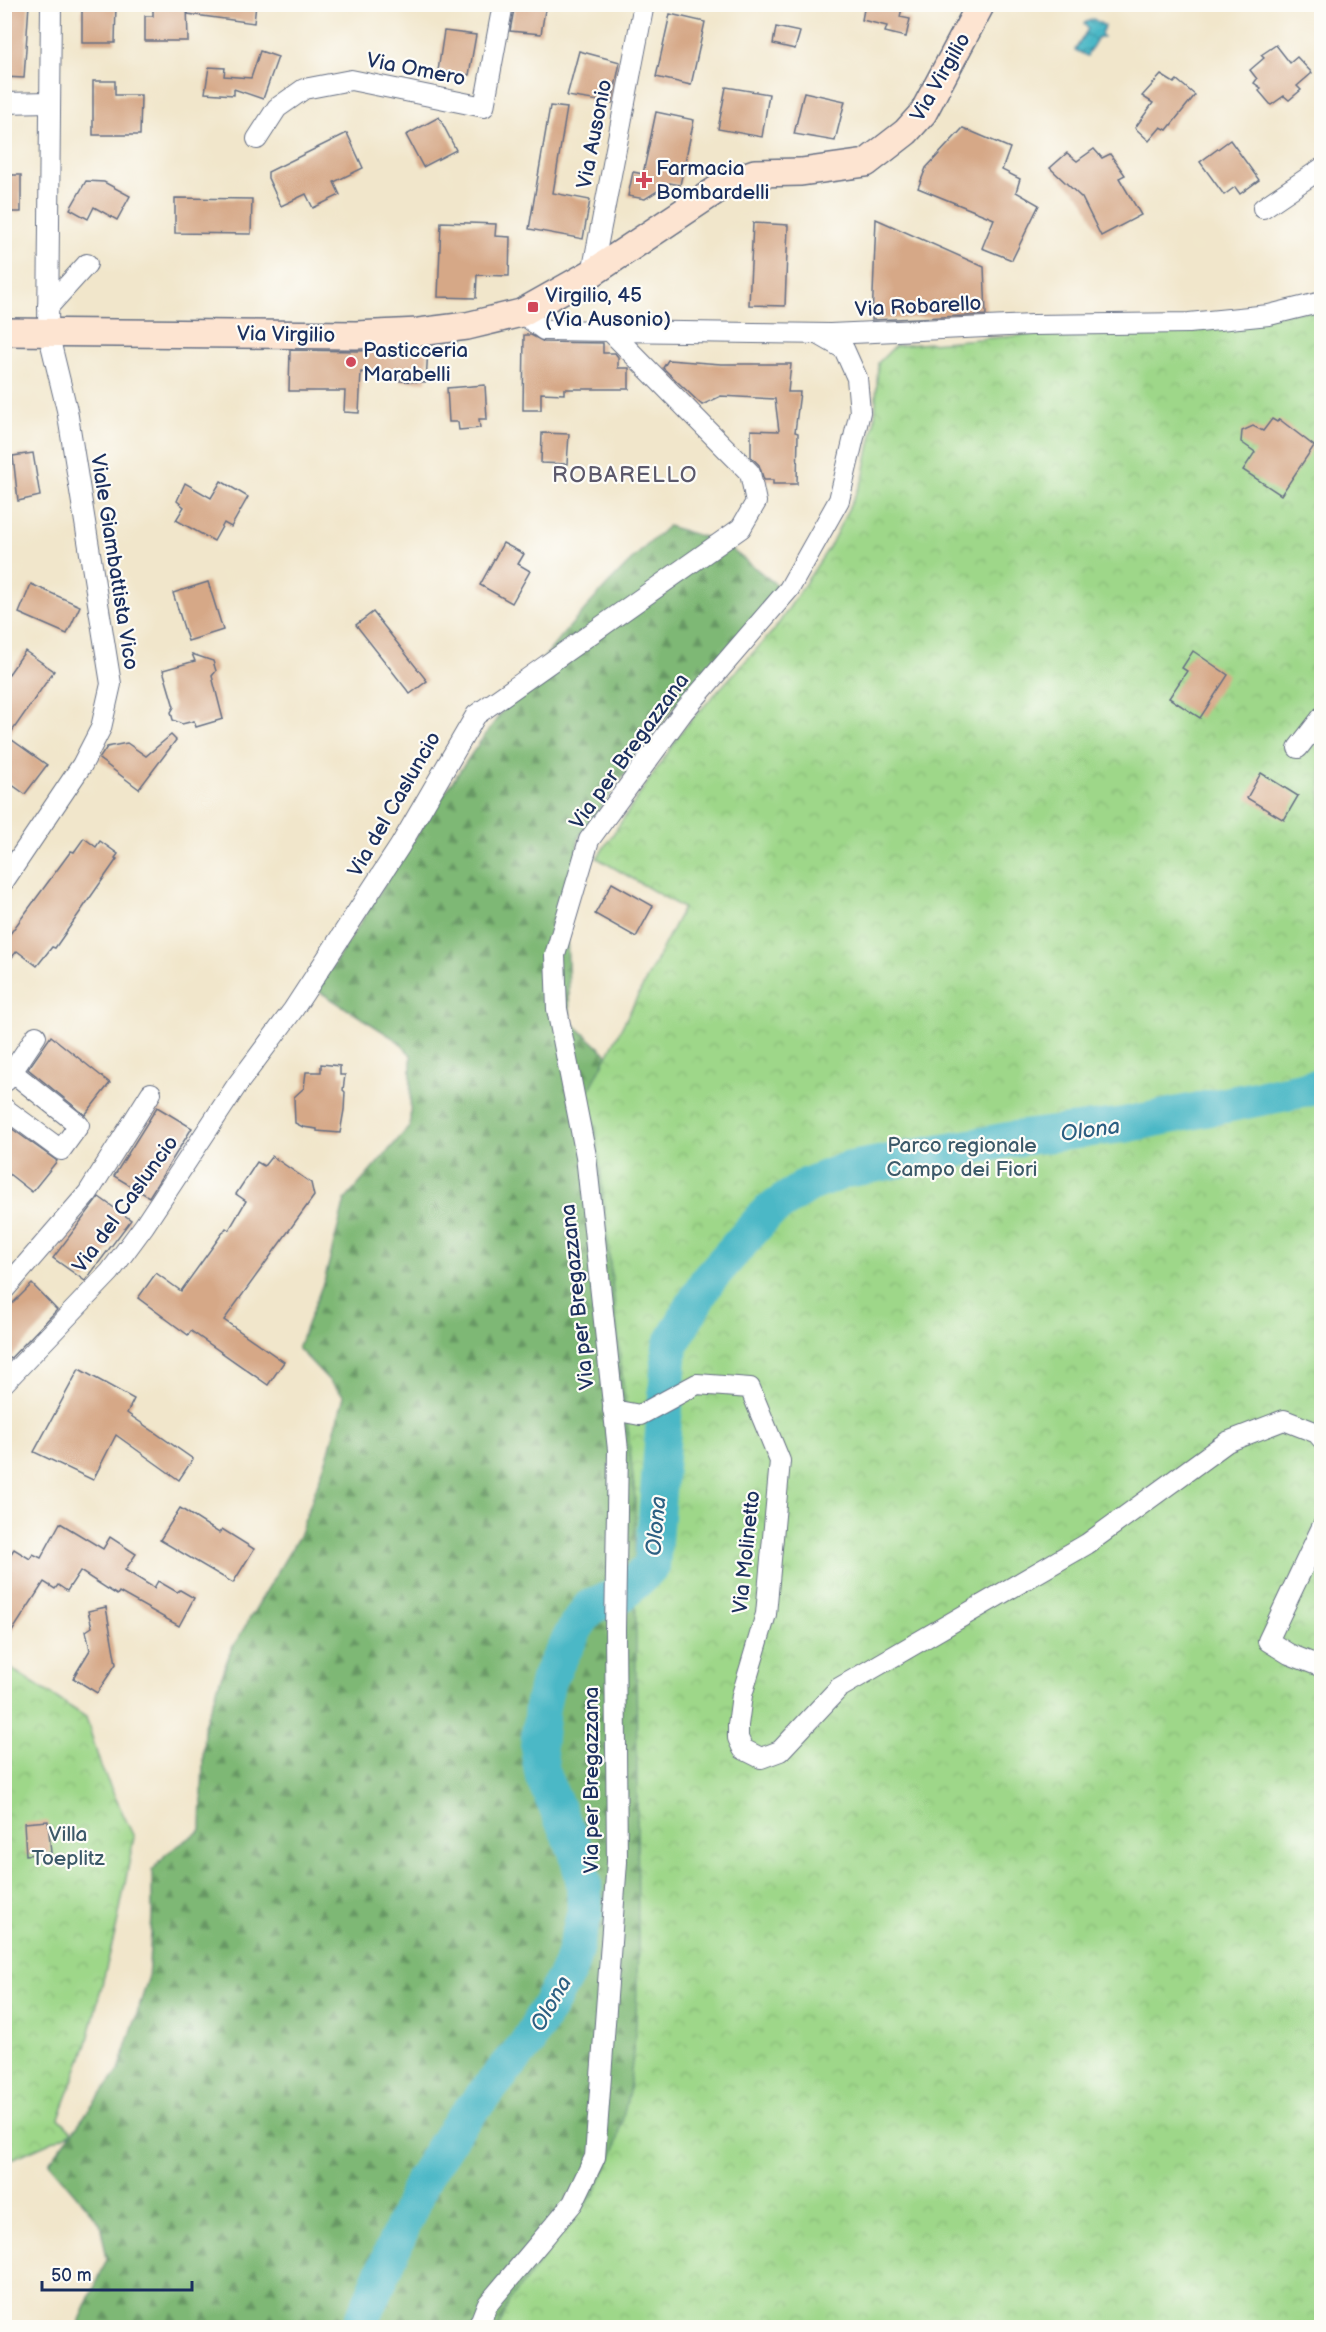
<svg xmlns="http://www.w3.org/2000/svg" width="1326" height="2332" font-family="'Balsamiq Sans',sans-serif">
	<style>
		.forest { fill: url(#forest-firs); stroke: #4c746a; stroke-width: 1.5 }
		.park { fill: url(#park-crowns); stroke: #5c8374; stroke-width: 1.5 }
		.water { fill: url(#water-waves); stroke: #337492; stroke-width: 1.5 }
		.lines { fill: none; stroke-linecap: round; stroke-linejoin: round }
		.river { stroke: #4bb8c6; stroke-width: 36 }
		.building { fill: #d6a887 }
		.minor-casing { stroke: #666f84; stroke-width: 22 }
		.secondary-casing { stroke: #666f84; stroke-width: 30 }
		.minor { stroke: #fff; stroke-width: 20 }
		.secondary { stroke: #fde4d1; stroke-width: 27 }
		.poi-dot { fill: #d1495b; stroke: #fdfcf7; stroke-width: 2 }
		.labels { text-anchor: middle; stroke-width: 4.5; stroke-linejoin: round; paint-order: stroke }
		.street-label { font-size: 21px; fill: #1b2f5e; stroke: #fdfcf7 }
		.poi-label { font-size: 21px; fill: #1b2f5e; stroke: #fdfcf7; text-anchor: start }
		.park-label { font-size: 21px; fill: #3c5969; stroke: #fdfcf7 }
		.neighbourhood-label { font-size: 22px; letter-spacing: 1.5px; fill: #5c596c; stroke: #fdfcf7 }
		.water-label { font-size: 22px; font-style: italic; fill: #2c5f82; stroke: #fdfcf7 }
	</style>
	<defs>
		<pattern id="forest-firs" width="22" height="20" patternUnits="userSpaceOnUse" patternTransform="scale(1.5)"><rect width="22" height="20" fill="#7eb875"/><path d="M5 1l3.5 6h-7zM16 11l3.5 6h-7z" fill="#669663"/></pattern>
		<pattern id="park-crowns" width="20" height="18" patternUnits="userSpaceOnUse" patternTransform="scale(1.5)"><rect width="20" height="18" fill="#9ed789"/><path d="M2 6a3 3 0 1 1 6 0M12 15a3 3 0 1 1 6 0" fill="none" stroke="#88b979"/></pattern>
		<pattern id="water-waves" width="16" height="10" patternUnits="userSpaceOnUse" patternTransform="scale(1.5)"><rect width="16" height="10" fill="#4bb8c6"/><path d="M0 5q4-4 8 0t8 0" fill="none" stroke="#3e96a4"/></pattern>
	</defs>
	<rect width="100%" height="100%" fill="#fdfcf7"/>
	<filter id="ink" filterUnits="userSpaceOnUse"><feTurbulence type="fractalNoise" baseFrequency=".0167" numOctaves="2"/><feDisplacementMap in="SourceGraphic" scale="12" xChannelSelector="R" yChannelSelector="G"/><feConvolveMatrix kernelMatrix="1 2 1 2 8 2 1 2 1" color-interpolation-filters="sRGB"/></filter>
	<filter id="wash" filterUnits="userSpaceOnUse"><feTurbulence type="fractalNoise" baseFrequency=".008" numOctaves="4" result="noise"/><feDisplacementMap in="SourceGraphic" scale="24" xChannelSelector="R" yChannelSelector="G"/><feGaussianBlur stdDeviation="1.35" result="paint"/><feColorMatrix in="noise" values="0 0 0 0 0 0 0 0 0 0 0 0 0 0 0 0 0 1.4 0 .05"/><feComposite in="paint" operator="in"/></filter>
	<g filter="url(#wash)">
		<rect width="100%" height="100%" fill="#f1e6cb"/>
		<path class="forest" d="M668,526L723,543L782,589L677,703L579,837L567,933L570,1021L613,1060L1321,2327H79L80,2320L107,2259L100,2223L49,2163L119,2070L148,1979L152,1917V1871L166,1854L201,1830L204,1725L231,1650L299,1536L329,1452L344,1396L298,1348L325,1278L345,1200L410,1126L411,1055L398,1041L317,990C422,829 523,654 668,526Z"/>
		<g class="park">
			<path d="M1321,310V2327L499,2328L509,2301L594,2194L616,2148L629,2092L636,2023L638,1942L635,1497L596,1131L588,1093L683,908L597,858L684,728L775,629L830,546L863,479L875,419L878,363L895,346Z"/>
			<path d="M4,1664L86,1717L101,1767L134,1837L117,1925L87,2044L59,2118L73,2132L5,2162Z"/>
		</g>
		<path class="water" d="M1093,19L1105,26L1101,33L1103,37H1098L1087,56L1075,50L1088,29L1084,23Z"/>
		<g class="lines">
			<path class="river" d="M359,2328L422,2181L455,2129L528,2042L570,1968L585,1912L584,1883L576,1851L543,1777L538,1747L542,1707L548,1680L576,1627L590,1607L622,1594L652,1566L670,1346L707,1281L767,1213L808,1185L846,1170L1014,1139L1124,1125L1322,1086"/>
		</g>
		<g id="blocks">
			<g class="building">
				<path d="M4,4H29L24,78L4,77Z"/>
				<path d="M82,4H116L115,43H82Z"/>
				<path d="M153,4H187L188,41H145V16H153Z"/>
				<path d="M188,4H256L254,23L188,14Z"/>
				<path d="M515,4H546L541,34L510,31Z"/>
				<path d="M865,4H903L900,17L910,19L906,37L885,32L887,26L862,20Z"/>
				<path d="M670,14L705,22L691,85L656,77Z"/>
				<path d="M776,27L800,32L795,49L773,44Z"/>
				<path d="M444,31L476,35L469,75L438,71Z"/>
				<path d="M1276,45L1290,63L1297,57L1312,73L1297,86L1301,90L1289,100L1284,96L1271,105L1259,91L1261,88L1254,83L1257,79L1250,70L1264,58L1261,55Z"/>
				<path d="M260,51L278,57L263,99L234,89V95L205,93L209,67L225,68L224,76L251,78Z"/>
				<path d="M579,51L620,62L612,103L567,96Z"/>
				<path d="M1161,75L1174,83L1177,80L1195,95L1167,130L1161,127L1149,141L1135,128L1153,103L1142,96Z"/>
				<path d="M93,81H115V95H141L140,135H93Z"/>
				<path d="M726,87L769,94L762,137L718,129Z"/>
				<path d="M804,92L845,101L835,141L794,134Z"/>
				<path d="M550,106L567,108L553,193L590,200L583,239L529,229Z"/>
				<path d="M656,112L694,120L680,185L670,183L645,199L628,196L633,172L643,174Z"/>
				<path d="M439,117L456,150L423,167L406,135Z"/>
				<path d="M963,128L1010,148L1002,170L1020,179L1016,192L1039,205L1012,260L982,248L994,219L918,188L926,168Z"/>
				<path d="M347,133L363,168L334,182L340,195L313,208L306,194L281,206L268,178V172Z"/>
				<path d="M1230,140L1259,180L1240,194L1235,187L1224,195L1200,162Z"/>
				<path d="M1094,149L1102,158L1110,154L1125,175L1119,178L1141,215L1101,236L1082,198L1050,168L1067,153L1077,161Z"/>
				<rect x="4" y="175" width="17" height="37"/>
				<path d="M86,181L104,182L130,196L117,220L94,207L88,219L70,209Z"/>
				<path d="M175,198L252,199L251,234L175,233Z"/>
				<path d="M876,219L984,267L986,315L872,320Z"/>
				<path d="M441,222L496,224L495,236L510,237L509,276L477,275L476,298L438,297Z"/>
				<path d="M753,223L788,225L785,306L749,305Z"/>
				<path d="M524,335H531L544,342L603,343V353H615L618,357V368H629V389H564V394L541,393V410H523Z"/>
				<path d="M428,348L426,382L400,381V374L361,372L359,413L344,412L345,391H289L290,350L357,351Z"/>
				<path d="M668,360L721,364H791L788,392H800L795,432L798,433L797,484H773V480H764L759,465L751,457V430L779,431L775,399L721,396L702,405L663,368Z"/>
				<path d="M485,385L487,419H479L480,428L459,430L458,422H449L447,388Z"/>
				<path d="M1272,419L1277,422L1279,419L1314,446L1281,495L1243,470L1255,452L1241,442L1242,431L1253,426L1263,431Z"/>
				<path d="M542,433L569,434L567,464L541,463Z"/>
				<path d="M33,453L40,496L18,501L13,456Z"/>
				<path d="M221,481L248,497L231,527L224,523L214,541L176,520L184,507L177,501L185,483L211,498Z"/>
				<path d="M503,543L524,554L518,564L530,571L512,603L480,585Z"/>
				<path d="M208,582L223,630L188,641L173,593Z"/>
				<path d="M31,584L80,606L67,634L19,613Z"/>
				<path d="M373,612L427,681L410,694L356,625Z"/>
				<path d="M25,651L54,671L8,737L47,765L25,794L4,779V681Z"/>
				<path d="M1193,651L1228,675L1200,718L1169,698L1187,671L1182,668Z"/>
				<path d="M192,654L213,661L216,671L212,676L223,719L196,727L194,721L182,724L173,720L171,712L174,707L163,670L195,661Z"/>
				<path d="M171,735L176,740L139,789L99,759L107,747L127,743L146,756Z"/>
				<path d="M1261,773L1298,796L1284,820L1247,798Z"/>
				<path d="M84,838L96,847L100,841L118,854L115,858L117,859L55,948L52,947L37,966L17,951L4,967V942L71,851L74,852Z"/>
				<path d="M612,883L653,906L636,937L595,914Z"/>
				<path d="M51,1036L110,1083L85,1115L28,1069Z"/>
				<path d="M321,1064L340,1066V1075H345L343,1090L345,1092L344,1110L340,1133L317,1131V1129L303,1127L295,1123L294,1097L304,1088L306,1072H321Z"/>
				<path d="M157,1107L192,1128L149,1197L114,1176Z"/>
				<path d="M4,1123L57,1161L32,1192L4,1170Z"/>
				<path d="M272,1156L311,1183L314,1196L224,1320L284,1362L268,1385L191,1331L188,1335L138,1298L156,1273L181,1291L226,1228L229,1230L246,1201L236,1194L257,1162L264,1166Z"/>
				<path d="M99,1197L131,1220L85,1281L53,1258Z"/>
				<path d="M32,1284L57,1310L4,1365V1312Z"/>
				<path d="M79,1369L134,1399L127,1413L193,1459L179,1480L116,1435L93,1480L34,1452Z"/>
				<path d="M180,1508L219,1533L222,1529L254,1549L233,1583L160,1540Z"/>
				<path d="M60,1523L103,1549L110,1537L136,1554L125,1570L154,1588L158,1581L177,1592L180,1590L194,1598L179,1626L119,1592L117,1595L80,1571L67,1591L58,1585L55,1589L44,1582L4,1644V1564L14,1549L30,1559L33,1554L41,1558Z"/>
				<path d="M106,1607L116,1664L97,1693L73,1678L90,1650L86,1631L92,1627L88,1611Z"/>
				<path d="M48,1821L51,1853L26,1855L24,1823Z"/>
			</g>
		</g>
	</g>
	<g filter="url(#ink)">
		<use href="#blocks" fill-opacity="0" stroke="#666f84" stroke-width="1.5"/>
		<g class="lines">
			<defs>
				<g id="minor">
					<path d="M4,103L50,102"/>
					<path d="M257,139L277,108L304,89L351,80L484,107L503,4"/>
					<path d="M1263,208L1322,168"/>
					<path d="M592,273L644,4"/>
					<path d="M48,307L87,264"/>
					<path d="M521,313L544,330L830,334L1033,325L1189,323L1269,315L1322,302"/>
					<path d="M1298,748L1322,717"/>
					<path d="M4,881L82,765L101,728L111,684L67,410L48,332L51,4"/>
					<path d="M6,1081L36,1036"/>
					<path d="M4,1108L61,1150L79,1125L12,1072"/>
					<path d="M4,1290L88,1193L151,1093"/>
					<path d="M4,1383L110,1272L144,1226L237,1085L293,1010L400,846L476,715L741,528L756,502L750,473L609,330"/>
					<path d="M613,1410L640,1415L697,1384L750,1388L780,1461L766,1614L742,1695L738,1725V1738L743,1749L761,1758L780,1751L839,1688L1087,1544L1227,1442L1284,1420L1317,1433L1322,1439"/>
					<path d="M1322,1527L1268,1641L1289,1654L1322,1667"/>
					<path d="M478,2328L487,2305L573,2203L595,2157L617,1862L615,1631L618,1450L586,1156L557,1009L555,955L589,840L683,712L789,589L839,500L860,412L857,378L844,349L818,334"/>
				</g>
				<path id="secondary" d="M4,332L356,335L419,332L467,326L521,313L592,273L727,183L755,173L801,172L866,163L906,132L923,113L981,4"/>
			</defs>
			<use href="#minor" class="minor-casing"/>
			<use href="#secondary" class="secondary-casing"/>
			<use href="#minor" class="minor"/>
			<use href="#secondary" class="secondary"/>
		</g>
	</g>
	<g class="poi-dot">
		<path d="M641 171h6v6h6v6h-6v6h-6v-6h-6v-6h6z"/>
		<rect x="527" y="301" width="12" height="12" rx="3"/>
		<circle cx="351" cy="362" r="6"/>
	</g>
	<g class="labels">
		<g class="street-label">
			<text transform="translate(416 69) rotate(11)" y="7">Via Omero</text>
			<text transform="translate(940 77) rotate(-60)" y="7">Via Virgilio</text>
			<text transform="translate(594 134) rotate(-79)" y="7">Via Ausonio</text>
			<text transform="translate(918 306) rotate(-3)" y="7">Via Robarello</text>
			<text transform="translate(286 334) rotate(1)" y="7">Via Virgilio</text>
			<text transform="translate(115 562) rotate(81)" y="7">Viale Giambattista Vico</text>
			<text transform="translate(629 751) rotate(-54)" y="7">Via per Bregazzana</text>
			<text transform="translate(394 804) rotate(-60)" y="7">Via del Casluncio</text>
			<text transform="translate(125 1204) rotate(-54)" y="7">Via del Casluncio</text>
			<text transform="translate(577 1297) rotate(-96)" y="7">Via per Bregazzana</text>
			<text transform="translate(746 1552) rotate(-84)" y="7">Via Molinetto</text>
			<text transform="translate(591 1780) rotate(-90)" y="7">Via per Bregazzana</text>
		</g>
		<g class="poi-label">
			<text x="656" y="175">Farmacia<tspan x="656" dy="24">Bombardelli</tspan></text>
			<text x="545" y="302">Virgilio, 45<tspan x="545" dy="24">(Via Ausonio)</tspan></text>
			<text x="363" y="357">Pasticceria<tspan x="363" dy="24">Marabelli</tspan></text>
		</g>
		<g class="park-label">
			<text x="962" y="1152">Parco regionale<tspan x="962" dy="24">Campo dei Fiori</tspan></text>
			<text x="68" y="1841">Villa<tspan x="68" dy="24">Toeplitz</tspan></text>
		</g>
		<g class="neighbourhood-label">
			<text x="625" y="482">ROBARELLO</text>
		</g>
		<g class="water-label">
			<text transform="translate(1090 1129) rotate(-8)" y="8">Olona</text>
			<text transform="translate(655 1526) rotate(-85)" y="8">Olona</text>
			<text transform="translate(550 2003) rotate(-60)" y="8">Olona</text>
		</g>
	</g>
	<rect width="1326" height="2332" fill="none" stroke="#fdfcf7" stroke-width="24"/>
	<path d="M42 2281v9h150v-9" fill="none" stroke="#1b2f5e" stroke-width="3"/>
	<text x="51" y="2281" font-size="18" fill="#1b2f5e" stroke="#fdfcf7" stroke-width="4.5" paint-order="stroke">50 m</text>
</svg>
